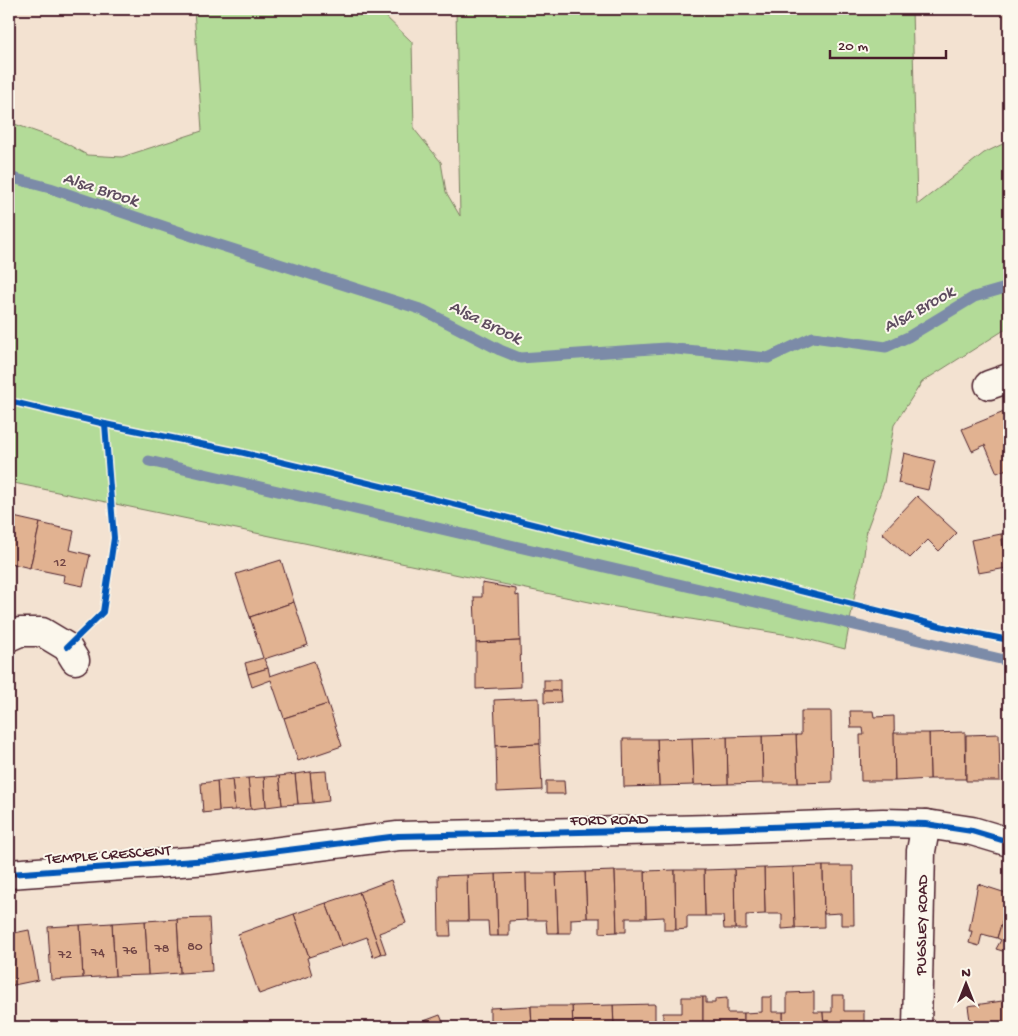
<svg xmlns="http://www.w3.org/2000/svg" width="1018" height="1036" font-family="'Gochi Hand',sans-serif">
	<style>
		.green { fill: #b3db98; stroke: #7e7d62 }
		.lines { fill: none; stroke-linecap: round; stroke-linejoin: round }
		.stream { stroke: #7b8ba8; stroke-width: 11 }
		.building { fill: #e1b291; stroke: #4a1f2b }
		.street-casing { stroke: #4a1f2b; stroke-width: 31 }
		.street { stroke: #fbf7ec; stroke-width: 28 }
		.cycleway-casing { stroke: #fbf7ec; stroke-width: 9 }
		.cycleway { stroke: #0057b8; stroke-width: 6 }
		.labels { text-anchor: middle; stroke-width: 4; stroke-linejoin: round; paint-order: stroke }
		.number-label { font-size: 14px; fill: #704444 }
		.street-label { font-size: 16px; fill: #4a1f2b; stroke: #fbf7ec }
		.water-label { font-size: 18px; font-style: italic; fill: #5e4c5f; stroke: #fbf7ec }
	</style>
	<rect width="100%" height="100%" fill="#f3e2d1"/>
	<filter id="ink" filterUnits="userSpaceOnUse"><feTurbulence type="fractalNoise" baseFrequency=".02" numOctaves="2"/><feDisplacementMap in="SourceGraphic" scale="10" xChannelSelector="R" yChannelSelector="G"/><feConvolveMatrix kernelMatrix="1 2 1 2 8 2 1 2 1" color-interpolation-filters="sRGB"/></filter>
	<g filter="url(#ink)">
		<path class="green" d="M194,9H343L380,11L412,42L414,129L441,162L446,192L460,216L456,9H912L917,205L984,153L1009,141V327L922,382L894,425L884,483L867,529L863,564L856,588L845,649L795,636L604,605L9,482V122L62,141L87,155L122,157L202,131Z"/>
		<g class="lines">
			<g class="stream">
				<path d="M9,177L50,188L210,242L423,310L500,350L520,358L666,348L768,358L813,337L886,347L908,337L974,297L1009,287"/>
				<path d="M149,461L1009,661"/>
			</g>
		</g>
		<g class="building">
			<path d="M1009,410V468L997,473L985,445L972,451L962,429Z"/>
			<path d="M904,453L935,461L928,490L898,483Z"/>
			<path d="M917,496L957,533L939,551L928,540L910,558L882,533Z"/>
			<path d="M9,516L40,523L30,568L9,563Z"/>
			<path d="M40,523L74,531L70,550L90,555L83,586L63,582L64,575L30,568Z"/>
			<path d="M1009,532V567L1007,568L1001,534Z"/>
			<path d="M1001,534L1007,568L978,573L971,540Z"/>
			<path d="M281,560L294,602L250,617L236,574Z"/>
			<path d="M482,583L516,589V596L519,595L520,641L476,643L474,597H482Z"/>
			<path d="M294,602L308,645L264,659L268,668L248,674L245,663L263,658L250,617Z"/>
			<path d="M520,641L521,687L476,689V643Z"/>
			<path d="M314,661L328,704L284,718L271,680L252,687L248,674L268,668L270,676Z"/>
			<rect x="544" y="680" width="16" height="11"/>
			<path d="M544,691H560L561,702L544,703Z"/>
			<path d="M539,698L540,744L496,746L494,700Z"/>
			<path d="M328,704L342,746L298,761L284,718Z"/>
			<path d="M801,711H831L832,782L798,783L796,735H801Z"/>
			<path d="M850,711H873L874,717L894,716L895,781H861L860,735H864L863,728H851Z"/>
			<path d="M965,732L966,779H930L929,733Z"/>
			<path d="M894,733H929L930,779L895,781Z"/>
			<path d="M999,734L1000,781H966V735Z"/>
			<path d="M796,735L798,783H763L762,736Z"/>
			<path d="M762,736L763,783L728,784L727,737Z"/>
			<path d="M727,737L728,784L694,785L692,738Z"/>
			<path d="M692,738L694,785L659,786L657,739Z"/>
			<path d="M623,739H657L659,786L624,787Z"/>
			<path d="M540,744L542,790L497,792L496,746Z"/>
			<path d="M326,771L329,801L313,803L310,772Z"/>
			<path d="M310,772L313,803L298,804L295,774Z"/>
			<path d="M295,774L298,804L282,805L279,776Z"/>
			<path d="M279,776L282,805L266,807L264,777Z"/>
			<path d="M264,777L266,807L251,809L248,778Z"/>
			<path d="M248,778L251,809L235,810L232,779Z"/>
			<path d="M232,779L235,810L219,811L217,781Z"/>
			<path d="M217,781L219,811L203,813L201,783Z"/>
			<path d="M546,781H564L565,794H546Z"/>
			<path d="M823,866L824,927L795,928L793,867Z"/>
			<path d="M823,866H853L854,925H841V913L824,914Z"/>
			<path d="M793,867L795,928L782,929V914H765L764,868Z"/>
			<path d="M764,868L765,914L746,915V929H735L734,869Z"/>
			<path d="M734,869L735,929H724L723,916H705L704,870Z"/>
			<path d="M675,870L676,930H664V917L646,918L645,871Z"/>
			<path d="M675,870H704L705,916H687V929L676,930Z"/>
			<path d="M615,871L617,932L600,933V918H587L585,872Z"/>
			<path d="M615,871H645L646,918H626V932H617Z"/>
			<path d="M585,872L587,918L571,919V933H558L556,873Z"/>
			<path d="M526,873L527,920L509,921V936H498L496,874Z"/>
			<path d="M526,873H556L558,933H547L546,920H527Z"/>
			<path d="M496,874L498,936H489L488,921H468L467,875Z"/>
			<path d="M467,875L468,921H450L451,936H439L438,876Z"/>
			<path d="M391,880L406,923L379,933L386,953L381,954L359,892Z"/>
			<path d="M978,884L1009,894V899L997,938L982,934L979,946L969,943L972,931H969Z"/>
			<path d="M359,892L381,954L373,957L367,937L342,946L326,903Z"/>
			<path d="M1009,899V958L1007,957L1009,953L996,949L1001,940L997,938Z"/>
			<path d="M326,903L342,946L309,957L294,914Z"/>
			<path d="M294,914L309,957L307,958L312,975L259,994L238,934Z"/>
			<path d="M209,918L212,971L180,973L177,919Z"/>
			<path d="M177,919L180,973L148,975L145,921Z"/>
			<path d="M145,921L148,975L115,976L112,923Z"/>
			<path d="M112,923L115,976L83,978L80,925Z"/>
			<path d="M80,925L83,978L51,980L48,927Z"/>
			<path d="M29,930L38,980L9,986V934Z"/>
			<path d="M814,992V1012H823L824,1027H783V1012H787V993Z"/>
			<path d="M832,995H844V1011H864V1027H824L823,1012H832Z"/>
			<path d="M682,997H703V1027H663V1013H682Z"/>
			<path d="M703,997H706V1003H715V999L727,998V1013H744V1027H703Z"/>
			<path d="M762,997H772V1012H783V1027H744V1013L762,1012Z"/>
			<path d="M1009,1000V1027H971L968,1006Z"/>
			<path d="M655,1004V1027H614L613,1005Z"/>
			<path d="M613,1005L614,1027H573L572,1006Z"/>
			<path d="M531,1006L532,1027H490V1008Z"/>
			<path d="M531,1006H572L573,1027H532Z"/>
			<path d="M440,1015L445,1027H408Z"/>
		</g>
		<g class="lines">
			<defs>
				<g id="street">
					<path d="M989,385L1009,378"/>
					<path d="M9,637L20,632H42L67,647L75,660"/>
					<path d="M9,874L209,860L398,836L713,829L883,823L926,824L972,831L1009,842"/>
					<path d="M917,1027L921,851L926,824"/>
				</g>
			</defs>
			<use href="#street" class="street-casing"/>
			<use href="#street" class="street"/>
			<defs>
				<g id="cycleway">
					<path d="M9,401L105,424L244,453L389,488L948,628L1009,640"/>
					<path d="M67,647L103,612L114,538L105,424"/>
					<path d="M9,874L209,860L398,836L713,829L883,823L926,824L972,831L1009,842"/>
				</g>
			</defs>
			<use href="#cycleway" class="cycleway-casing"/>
			<use href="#cycleway" class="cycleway"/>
		</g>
	</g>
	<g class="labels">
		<g class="number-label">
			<text x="60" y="566">12</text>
			<text x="195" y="950">80</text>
			<text x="162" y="952">78</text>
			<text x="130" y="954">76</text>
			<text x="98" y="956">74</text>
			<text x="65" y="958">72</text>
		</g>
		<g class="street-label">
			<text transform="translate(609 818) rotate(-1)" y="6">FORD ROAD</text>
			<text transform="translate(108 853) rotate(-4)" y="6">TEMPLE CRESCENT</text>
			<text transform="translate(920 925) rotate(-89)" y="6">PUGSLEY ROAD</text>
		</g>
		<g class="water-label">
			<text transform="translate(101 188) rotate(18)" y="6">Alsa Brook</text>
			<text transform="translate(918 308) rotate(-29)" y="6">Alsa Brook</text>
			<text transform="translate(486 321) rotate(26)" y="6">Alsa Brook</text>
		</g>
	</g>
	<rect width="1018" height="1036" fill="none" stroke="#fbf7ec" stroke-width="30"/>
	<rect x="15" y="15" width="988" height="1006" fill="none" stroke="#4a1f2b" stroke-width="2" filter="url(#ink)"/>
	<g transform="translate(966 984)" stroke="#fbf7ec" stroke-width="4" paint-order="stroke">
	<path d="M0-4L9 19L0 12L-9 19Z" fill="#4a1f2b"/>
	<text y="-8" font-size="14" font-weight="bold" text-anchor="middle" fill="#4a1f2b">N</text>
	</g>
	<path d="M830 50v8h116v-8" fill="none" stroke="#4a1f2b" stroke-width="2.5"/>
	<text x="838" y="50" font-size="15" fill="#4a1f2b" stroke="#fbf7ec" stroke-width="4" paint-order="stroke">20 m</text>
</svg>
